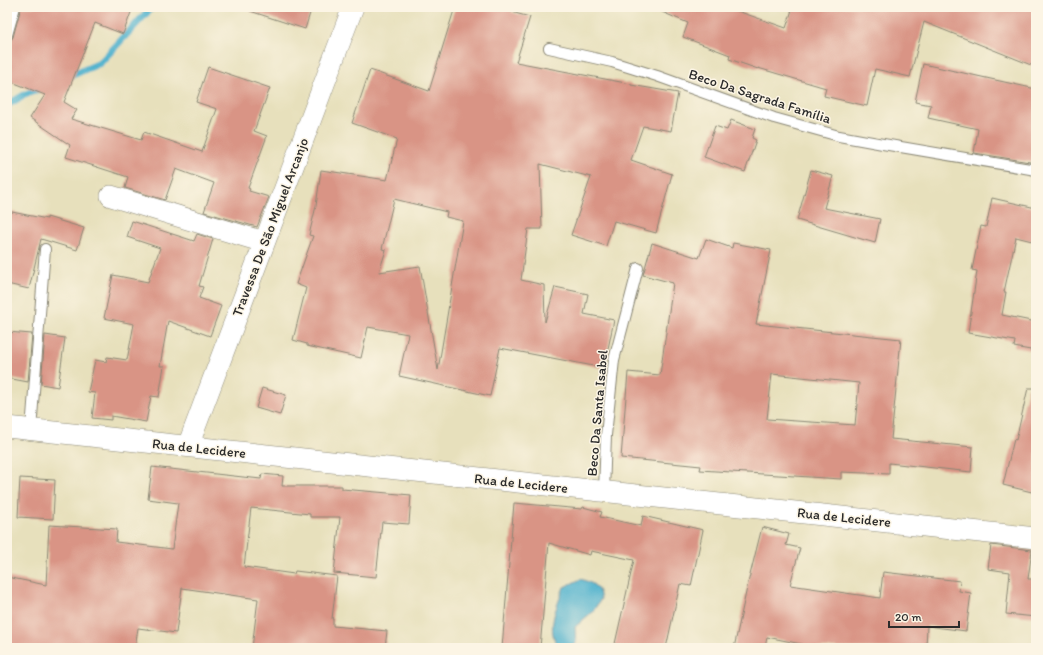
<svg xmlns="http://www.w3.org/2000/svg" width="1043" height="655" font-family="Itim,sans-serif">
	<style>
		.water { fill: #4eb1cd; stroke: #3c6e7c }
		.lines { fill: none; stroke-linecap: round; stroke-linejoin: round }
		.stream { stroke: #4eb1cd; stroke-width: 7 }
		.building { fill: #d99485; fill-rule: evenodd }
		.lane-casing { stroke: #898674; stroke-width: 12 }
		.street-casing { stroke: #898674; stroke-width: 22 }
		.lane { stroke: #fff; stroke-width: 10 }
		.street { stroke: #fff; stroke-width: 21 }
		.labels { text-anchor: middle; stroke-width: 3; stroke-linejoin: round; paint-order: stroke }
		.street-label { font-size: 14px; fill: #2b2b2b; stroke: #fcf5e5 }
	</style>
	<rect width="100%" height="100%" fill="#fcf5e5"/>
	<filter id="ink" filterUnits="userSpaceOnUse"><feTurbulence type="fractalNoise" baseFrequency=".025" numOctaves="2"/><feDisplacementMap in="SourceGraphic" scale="8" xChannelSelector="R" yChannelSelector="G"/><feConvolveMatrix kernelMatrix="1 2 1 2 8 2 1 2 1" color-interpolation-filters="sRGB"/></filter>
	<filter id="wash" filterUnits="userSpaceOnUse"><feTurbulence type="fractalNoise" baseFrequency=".012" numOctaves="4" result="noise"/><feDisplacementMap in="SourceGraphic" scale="16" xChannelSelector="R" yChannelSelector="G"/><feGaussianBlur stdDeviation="0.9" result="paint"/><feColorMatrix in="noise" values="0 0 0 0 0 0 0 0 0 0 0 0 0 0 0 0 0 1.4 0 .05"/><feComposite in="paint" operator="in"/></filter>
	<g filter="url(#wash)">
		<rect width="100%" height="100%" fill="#e7e0bc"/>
		<path class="water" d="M581,579C594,584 598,585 601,599L593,611L575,627L576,643L569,648H559C545,629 557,607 564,587Z"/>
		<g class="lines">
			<g class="stream">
				<path d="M68,77L100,63L152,7"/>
				<path d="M7,105L26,94L41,88"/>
			</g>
		</g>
		<g id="blocks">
			<g class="building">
				<path d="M21,7H133L123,34L95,23L64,102L77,110L71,119L141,140L144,132L202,152L217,109L196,102L208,67L270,88L254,131L267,136L248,188L250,189L249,191L269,197L257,227L204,212L214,183L176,169L165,200L125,188L128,177L66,157L70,145L30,118L45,95L7,80V41L11,40L13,37Z"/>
				<path d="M250,7H312L305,29L250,11Z"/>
				<path d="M455,7H513L511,12L530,17L516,62L631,84V85L678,93L671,131L643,126L631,160L672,174L656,233L614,221L606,246L571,235L591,177L540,164L542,229H528L521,280L544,285L545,322L555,287L588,294L584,314L614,320L604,368L500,348L490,396L399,376L408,334L368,327L361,358L307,346V344L293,340L306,288L296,284L313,236L309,235L316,206L321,170L387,180L397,139L352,123L370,70L429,91ZM394,199L447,212L446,217L463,221L438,370L420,266L379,272L386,250L382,249Z"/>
				<path d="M650,7H726L786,28L793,7H1036V67L924,22L910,77L875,69L867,106L824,96L826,88L758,68V69L729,59L730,55L683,37L688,23Z"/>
				<path d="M923,64L1036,89V163L974,153L978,129L928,118L931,105L915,102Z"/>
				<path d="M731,120L755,129L752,138L756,140L745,172L704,157L715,126L727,130Z"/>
				<path d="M811,170L833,176L824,208L880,219L875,243L797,220Z"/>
				<path d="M992,198L1036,208V242L1016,237L1004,292H1006L1002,315L1036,322V351L1014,347L1015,341L968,333L977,271L972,270L981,226L986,227Z"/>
				<path d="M7,211L47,219V217L84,228L77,250L41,239L29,289L7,284Z"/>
				<path d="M132,221L194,241L197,234L213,239L199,286L203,287L199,298L221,306L210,336L168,321L160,366H164L159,397L151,396L146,422L111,416V420L92,418L95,393L88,392L95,360L106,362L107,357L127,360L134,324L104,318L113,275L148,282L160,248L127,237Z"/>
				<path d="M706,239L732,248L733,243L771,250L756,324L901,339L891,439L973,447L971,472L889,463V474L841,472V479L700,470L701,466L621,458L628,372L660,375L673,283L643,275L652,243L699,258ZM772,374L859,383L855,425L767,419Z"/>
				<path d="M7,332L32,334L28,382L7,378Z"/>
				<path d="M45,335L65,338L58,387L41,384Z"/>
				<path d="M262,388L286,395L280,415L256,408Z"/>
				<path d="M1028,388H1036V493L1003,485L1014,439L1016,440Z"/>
				<path d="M152,467L261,479L262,474L283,476L282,486H342V489L411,495L409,524L382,522L376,577L334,573L340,517H310V514L251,508L244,567L294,574L295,571L337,576L332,619H333V626L387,631L385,648H252L258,599L182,588L176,633L138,628L135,648H7V577L46,585L49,525L117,529L116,542L172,549L178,503L148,499Z"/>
				<path d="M20,478L55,480L53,519L18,517Z"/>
				<path d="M514,503L582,509L583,507L602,512L600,517L641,526L643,516L703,530L691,586L680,584L666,648H614L634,560L591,551L590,555L549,543L540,648H502Z"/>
				<path d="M762,527L789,534L786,545L800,548L790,585L880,598L883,572L960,581L959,591L971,593L966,631L927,626L926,648H811V646L767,637L765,648H734L748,583Z"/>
				<path d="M991,545L1032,550L1028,579H1036V617L1006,614L1010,572L988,569Z"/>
			</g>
		</g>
	</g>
	<g filter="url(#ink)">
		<use href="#blocks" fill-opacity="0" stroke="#898674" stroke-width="1"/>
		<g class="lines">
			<defs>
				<g id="lane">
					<path d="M7,35L15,7"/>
					<path d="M549,48L612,62L657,76L774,118L839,136L883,144L1036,170"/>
					<path d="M31,430L45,249"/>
					<path d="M604,492L606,435L614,360L638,268"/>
				</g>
				<g id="street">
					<path d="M111,196L264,242"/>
					<path d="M7,427L1036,538"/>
					<path d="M188,446L353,7"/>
				</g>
			</defs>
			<use href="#lane" class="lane-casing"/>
			<use href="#street" class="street-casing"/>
			<use href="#lane" class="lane"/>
			<use href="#street" class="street"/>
		</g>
	</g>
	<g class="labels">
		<g class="street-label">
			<text transform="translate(760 96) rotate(18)" y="5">Beco Da Sagrada Família</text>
			<text transform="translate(270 227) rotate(-69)" y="5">Travessa De São Miguel Arcanjo</text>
			<text transform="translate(597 413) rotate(-85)" y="5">Beco Da Santa Isabel</text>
			<text transform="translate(199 448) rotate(6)" y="5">Rua de Lecidere</text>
			<text transform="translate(521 483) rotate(6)" y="5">Rua de Lecidere</text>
			<text transform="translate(844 517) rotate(6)" y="5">Rua de Lecidere</text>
		</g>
	</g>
	<rect width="1043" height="655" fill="none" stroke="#fcf5e5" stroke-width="24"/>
	<path d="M889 621v6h70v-6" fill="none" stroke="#2b2b2b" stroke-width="2"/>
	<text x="895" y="621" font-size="12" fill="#2b2b2b" stroke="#fcf5e5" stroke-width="3" paint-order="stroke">20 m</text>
</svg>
